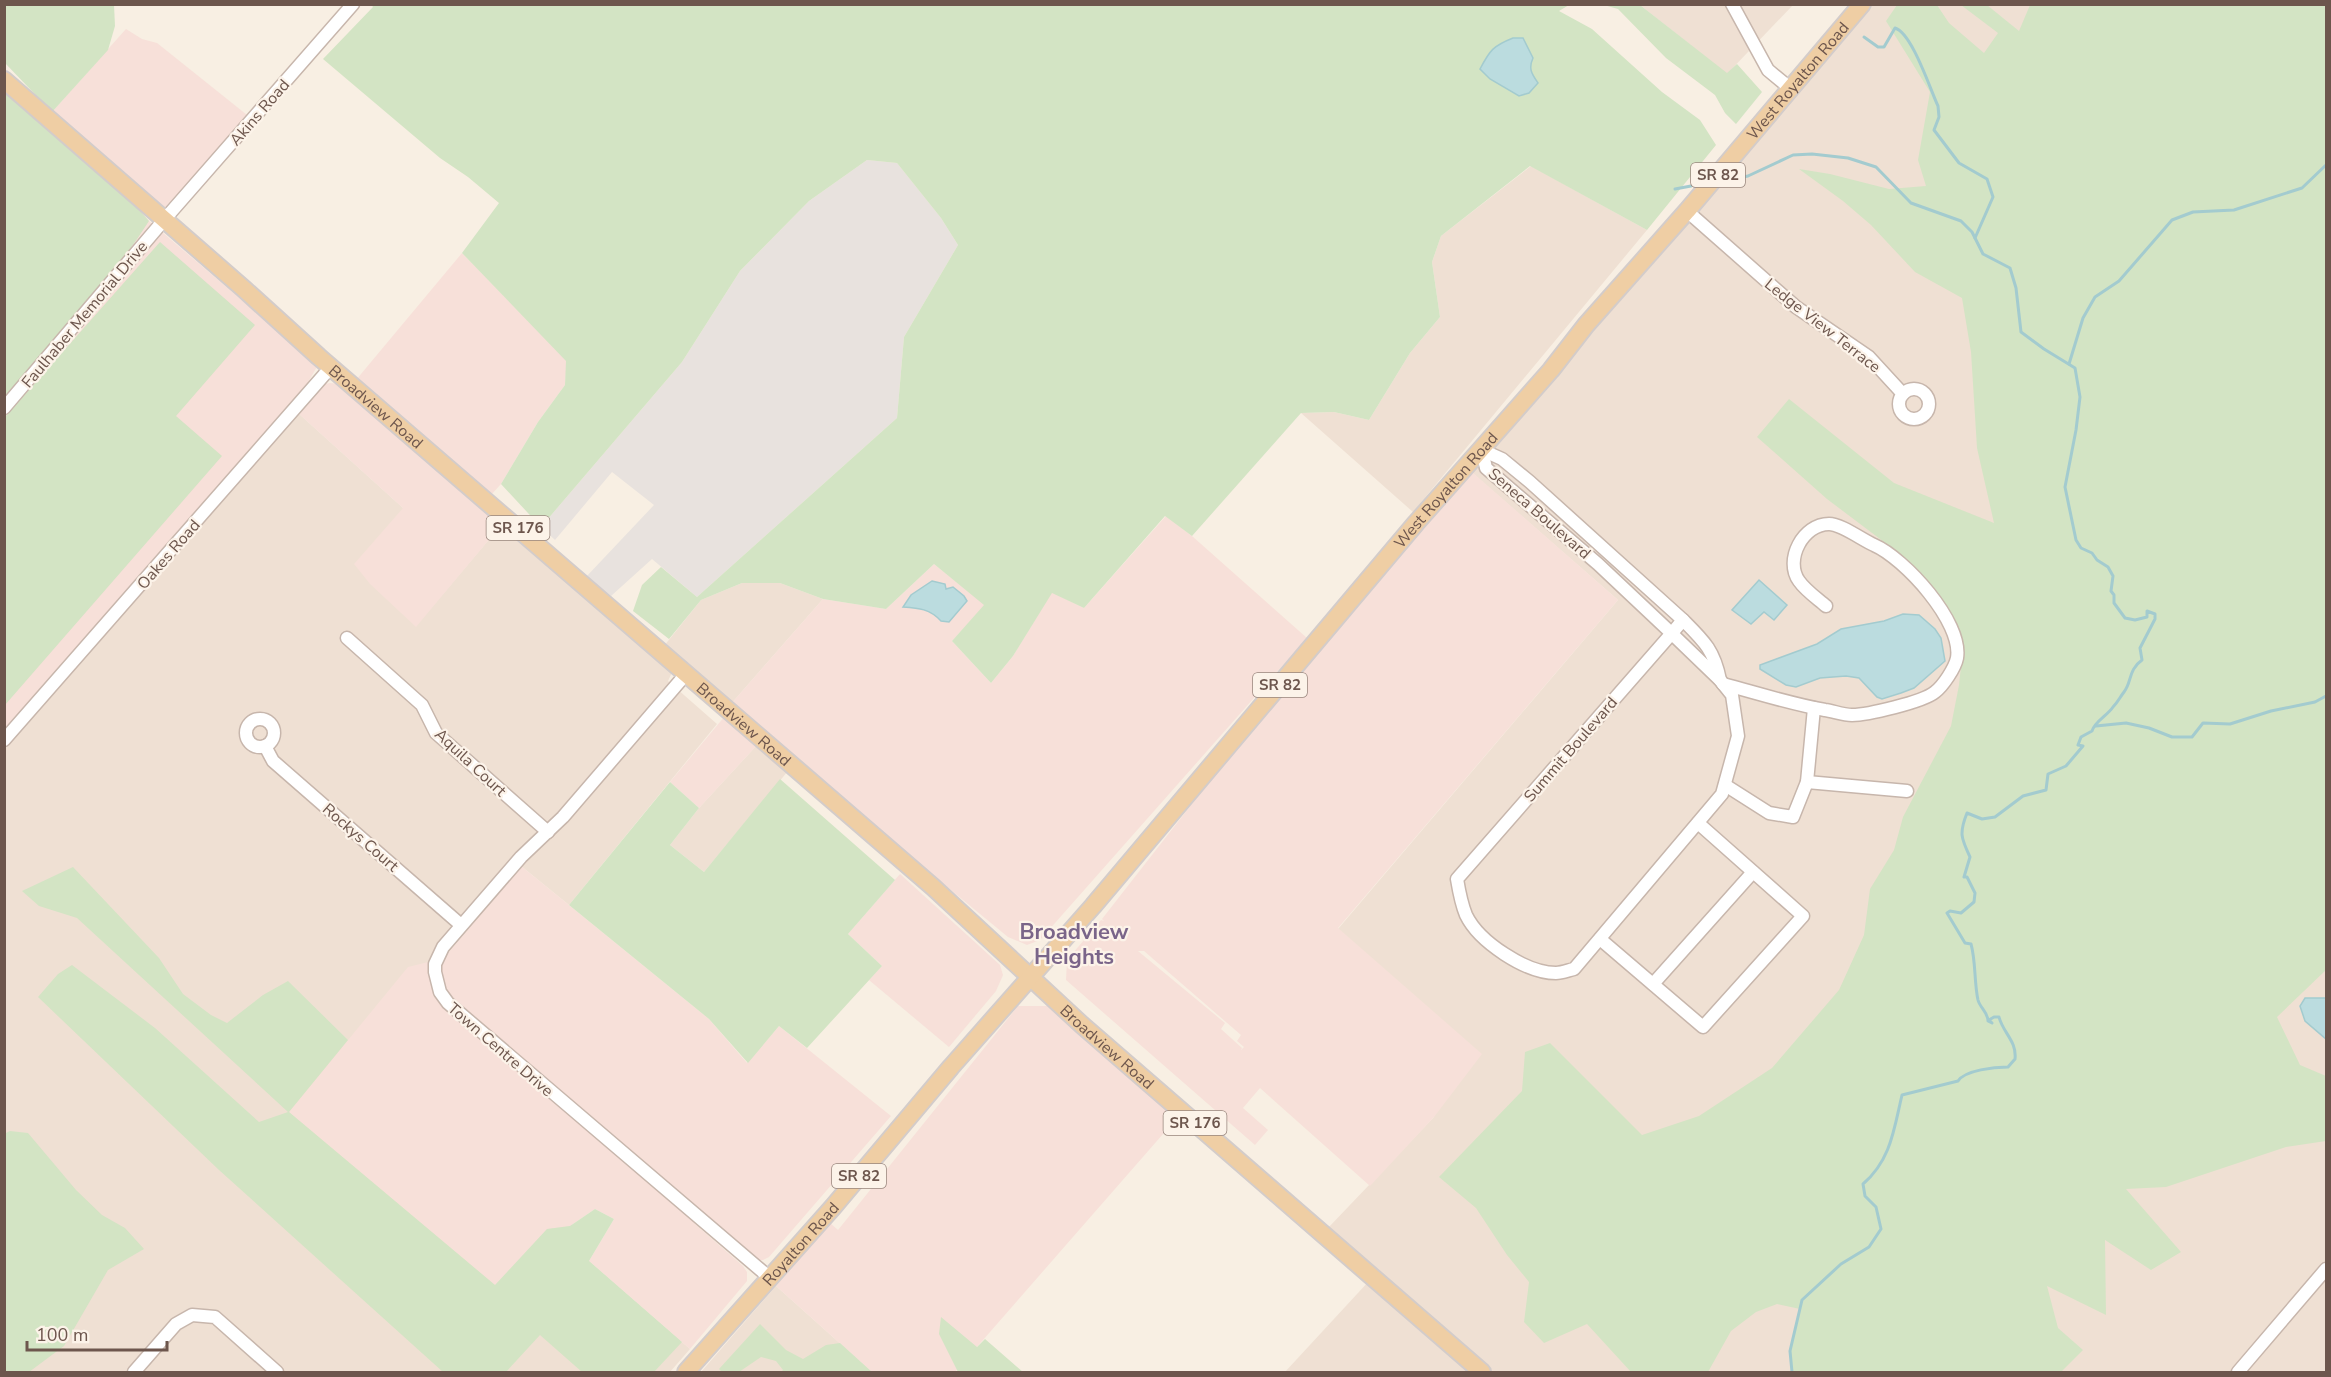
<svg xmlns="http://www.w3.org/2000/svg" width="2331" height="1377" font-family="'Nunito Sans',sans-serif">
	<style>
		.residential { fill: #efe0d3 }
		.commercial { fill: #f7e0d9; fill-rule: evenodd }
		.industrial { fill: #e8e2de }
		.green { fill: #d3e4c4 }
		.water { fill: #bbdcdf; stroke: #a3cbcf; stroke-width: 1.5 }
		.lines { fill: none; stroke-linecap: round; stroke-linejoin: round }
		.stream { stroke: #a3cbcf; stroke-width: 3 }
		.minor-casing { stroke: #c7b6ac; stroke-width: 15 }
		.major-casing { stroke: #d3ccca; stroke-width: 20 }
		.minor { stroke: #fff; stroke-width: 12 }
		.major { stroke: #efcea4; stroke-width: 16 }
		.labels { text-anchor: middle; stroke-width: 4.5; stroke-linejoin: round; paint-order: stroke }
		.shield { fill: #fcf3e9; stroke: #98857c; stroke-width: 1.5 }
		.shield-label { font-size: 15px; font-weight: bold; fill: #6d564d }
		.street-label { font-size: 16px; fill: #6d564d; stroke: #fcf3e9 }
		.district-label { font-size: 22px; font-weight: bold; fill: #7a6589; stroke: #fcf3e9 }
	</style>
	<rect width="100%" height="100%" fill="#f8efe3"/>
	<g class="residential">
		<path d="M1640,5H1793L1727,74Z"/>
		<path d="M1870,5H2326V1261L2231,1372H1492L1328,1228L1434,1117L1338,929L1618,600L1469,470Z"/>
		<path d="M1531,166L1647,230L1413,512L1301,413L1334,412L1369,420L1410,353L1440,317L1432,262L1441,236Z"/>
		<path d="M298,413L403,508L416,626L503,523L674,668L668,681L717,724L569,905L521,866L444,958L589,1261L690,1349L670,1372H5V746Z"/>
		<path d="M742,583H780L823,599L731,704L664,646L701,600Z"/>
		<path d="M758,744L788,771L704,872L670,845L699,808Z"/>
		<path d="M2326,1279V1372H2246Z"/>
		<path d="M1370,1280L1474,1372H1285Z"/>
		<path d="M776,1286L872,1372H701Z"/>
	</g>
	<g class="commercial">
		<path d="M126,29L142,39L157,43L247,115L180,194L164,209L52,112Z"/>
		<path d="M5,91L139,210L149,221L318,365L307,384L236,469L5,732Z"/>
		<path d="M462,253L567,361L565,385L538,422L501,484L491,495L356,380Z"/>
		<path d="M330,383L339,384L503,523L416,627L370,584L354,564L403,508L298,413L325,384Z"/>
		<path d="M1472,472L1618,600L1338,928L1482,1054L1434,1117L1370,1186L1260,1088L1243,1108L1268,1130L1255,1145L1066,980L1067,960L1101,920L1104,921L1102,919L1227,759ZM1138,951H1144L1241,1035L1237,1041L1244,1047L1241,1050L1242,1048L1221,1029L1225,1023Z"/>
		<path d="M1166,516L1192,536L1307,638L1040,940L1027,945L1008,937L862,817L731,704L823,599L886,609L934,564L985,605L952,641L991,683L1013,656L1052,592L1084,608Z"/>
		<path d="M725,716L758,744L699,808L670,782Z"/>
		<path d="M521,866L709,1019L747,1063L779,1026L891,1116L769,1257L763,1260H756L705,1216L703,1212L695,1224L743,1266L747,1272V1281L690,1349L589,1261L614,1219L595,1209L570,1226L547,1229L496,1286L289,1112L408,967L444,958Z"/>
		<path d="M900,874L1000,965L1003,975L996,991L949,1047L869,980L882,966L848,934Z"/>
		<path d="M1018,1006H1049L1177,1118L955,1372H872L776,1286L829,1222L838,1230Z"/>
	</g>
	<path class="industrial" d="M867,160L897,163L941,218L958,245L904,337L897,418L697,597L652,559L611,596L586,577L654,505L612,472L555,540L541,527L682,362L740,271L809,201Z"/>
	<g class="green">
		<path d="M371,4L1569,5L1559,11L1592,29L1662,92L1700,120L1716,145L1647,230L1530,166L1441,236L1432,262L1440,317L1410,353L1369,420L1334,412L1301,413L1192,536L1165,516L1084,608L1052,593L1013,656L991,683L952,641L984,605L934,564L886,609L823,599L780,583H742L701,600L669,639L633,611L642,585L661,567L697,597L897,418L904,337L958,245L941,218L897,163L867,160L809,201L740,271L682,362L541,527L501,484L538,422L565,385L566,361L462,253L499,203L468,177L440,158L323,59L373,7Z"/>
		<path d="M4,5H114L115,26L108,50L52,112L5,63Z"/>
		<path d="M1604,5H1640L1727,73L1737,64L1762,92L1736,124L1725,113L1715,95L1666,58L1618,9Z"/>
		<path d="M1897,5H1937L1949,23L1984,53L1998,33L1961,5H1987L2019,31L2030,5H2326V970L2277,1017L2300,1065L2326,1076V1141L2286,1147L2166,1187L2126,1189L2181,1252L2151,1270L2105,1240L2106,1315L2047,1286L2058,1328L2083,1350L2061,1372H1792L1790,1351L1800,1309L1777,1304L1756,1312L1731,1331L1708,1372H1631L1587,1324L1544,1343L1524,1322L1529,1282L1507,1255L1476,1208L1439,1177L1522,1091L1525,1052L1550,1043L1642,1135L1699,1116L1772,1068L1839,990L1864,935L1870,889L1894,850L1903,817L1951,726L1959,685L1963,648L1957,632L1921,576L1884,542L1827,499L1757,437L1789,399L1894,483L1994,523L1977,448L1971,352L1962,298L1915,272L1871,225L1843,201L1799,169L1830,174L1889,189L1926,186L1918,160L1930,92L1886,21Z"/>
		<path d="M5,91L139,210L149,221C108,285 56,341 5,396Z"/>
		<path d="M160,242L255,325L176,416L222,456L5,705V417Z"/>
		<path d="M780,779L895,880L848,934L882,966L807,1048L779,1026L748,1063L709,1019L569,905L670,782L699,808L670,845L704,872Z"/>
		<path d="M73,867L159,958L183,994L211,1015L227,1023L263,995L288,981L348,1040L289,1112L495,1285L547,1229L570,1226L595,1209L614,1219L589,1261L682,1342L654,1372H582L540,1335L506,1372H443L219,1170L38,997L58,974L72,965L155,1028L259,1122L288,1112L77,918L39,906L22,891Z"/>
		<path d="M10,1131L28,1133L76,1190L102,1215L125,1228L144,1249L108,1270L64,1346L29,1372H5L4,1134Z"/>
		<path d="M941,1317L977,1347L985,1339L1023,1372H958L939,1334Z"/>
		<path d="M760,1324L786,1350L803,1359L826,1345L840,1343L872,1372H781L783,1370L776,1361L761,1357L739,1372H722L719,1369Z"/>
	</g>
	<g class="water">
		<path d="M1513,38H1523L1533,58C1528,69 1532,74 1538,83L1529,93L1519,96L1490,79L1480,69C1490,50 1493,46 1513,38Z"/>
		<path d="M1759,580L1787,605L1774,620L1764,612L1751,624L1732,610Z"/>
		<path d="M932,581L945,584L946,589L953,587L964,596L967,601L949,622L941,621C930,609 919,608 903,607L911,595Z"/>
		<path d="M1903,614L1919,615L1935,629L1941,638L1945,661L1914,688L1901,693L1882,699L1877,697L1859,678L1846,676L1820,678L1796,687L1786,685L1760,669V665L1817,644L1841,629L1884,621Z"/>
		<path d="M2305,998H2326V1039L2305,1021L2300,1006Z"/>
	</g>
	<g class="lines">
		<g class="stream">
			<path d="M1864,37L1878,47H1884L1895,28C1912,33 1930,89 1938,106L1939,117L1934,130L1959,163L1987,179L1993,197L1975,238"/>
			<path d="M1734,179L1748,176L1793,155L1812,154L1848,158L1876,167L1911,203L1961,221L1972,232L1983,254L2010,268L2016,288L2021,332L2044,349L2075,368L2080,397L2076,430L2065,487L2076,540L2081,548L2092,553L2097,560L2108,567L2113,576L2111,591L2114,595V603L2125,618L2135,620L2147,617V611L2155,614V619L2140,648L2142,660C2128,670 2132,682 2124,692C2120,697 2118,702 2113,707C2107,716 2095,721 2092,731L2081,737L2078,745L2083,746L2066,766L2048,774L2046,790L2023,796L1995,817L1982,819L1967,813C1959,833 1961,838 1970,857L1964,877H1967L1975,893L1974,902L1961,913L1950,911L1947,913L1965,943L1971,944C1976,962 1974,982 1978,1000C1980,1008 1988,1012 1988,1021L1992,1023L1989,1020L1994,1017H1999C2003,1033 2017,1041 2015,1059L2008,1067C1995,1067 1965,1070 1958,1081L1902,1095C1894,1129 1891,1160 1863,1184L1865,1196L1876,1207L1881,1229L1869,1247L1841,1264L1802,1300L1790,1351L1792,1372"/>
			<path d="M1675,189L1691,186"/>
			<path d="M2069,364L2083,318L2095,297L2119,281L2172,220L2193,212L2234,210L2302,188L2326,165"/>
			<path d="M2096,726L2126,723L2149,728L2172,737H2192L2203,723L2230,724L2271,711L2315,702L2326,696"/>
		</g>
		<defs>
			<g id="minor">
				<path d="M1732,4L1768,70L1791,89"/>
				<path d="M1687,211L1796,307L1869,357L1903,394"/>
				<circle cx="1914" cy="404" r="15"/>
				<path d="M4,408L164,220L353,4"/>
				<path d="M1482,450L1486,468L1598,564L1667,629L1720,680L1732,695L1738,736L1722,794L1574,969C1569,970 1562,973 1556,973C1526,973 1479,942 1466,915C1461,903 1459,891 1457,879L1672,633L1683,620"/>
				<path d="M1482,450L1502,459L1530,482L1683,620C1704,641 1714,650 1720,680"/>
				<path d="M347,638L422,705L436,733L548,832"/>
				<path d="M686,674L563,817L521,857L443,947L435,964V972L440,992L448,1003L770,1278"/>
				<path d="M1723,684C1757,693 1791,704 1825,710C1833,711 1843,715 1852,715C1867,715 1923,702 1935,692C1943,686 1955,668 1957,658C1963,622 1904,558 1874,545C1861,539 1841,524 1829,524C1803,524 1784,560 1799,581C1806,591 1818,599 1826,606"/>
				<circle cx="260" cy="733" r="14"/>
				<path d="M4,740L331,367"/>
				<path d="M265,746L273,761L461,925"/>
				<path d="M1807,782L1907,791"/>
				<path d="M1725,785L1769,813L1793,817L1807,782L1814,708"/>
				<path d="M1600,939L1703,1027L1803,916L1698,823"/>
				<path d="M1653,984L1753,872"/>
				<path d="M134,1372L176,1324L192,1315L215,1317L277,1372"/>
				<path d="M2238,1372L2326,1269"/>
			</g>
			<g id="major">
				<path id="s1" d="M4,80L244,289L319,357L933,887L1082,1025L1482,1372"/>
				<path id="s2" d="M686,1372L833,1207L951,1067L1093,906L1416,523L1551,370L1586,325L1687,211L1862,4"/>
			</g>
		</defs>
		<use href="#minor" class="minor-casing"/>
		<use href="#major" class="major-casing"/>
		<use href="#minor" class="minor"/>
		<use href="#major" class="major"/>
	</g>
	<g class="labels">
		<g class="shield">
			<rect x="1691" y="163" width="54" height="24" rx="4.5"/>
			<rect x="486.5" y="516" width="63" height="24" rx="4.5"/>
			<rect x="1253" y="673" width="54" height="24" rx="4.5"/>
			<rect x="1163.5" y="1111" width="63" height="24" rx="4.5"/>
			<rect x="832" y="1164" width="54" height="24" rx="4.5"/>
		</g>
		<g class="shield-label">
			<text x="1718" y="180">SR 82</text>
			<text x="518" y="533">SR 176</text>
			<text x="1280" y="690">SR 82</text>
			<text x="1195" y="1128">SR 176</text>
			<text x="859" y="1181">SR 82</text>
		</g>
		<g class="street-label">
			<text dy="6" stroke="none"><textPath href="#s2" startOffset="1704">West Royalton Road</textPath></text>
			<text transform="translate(259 112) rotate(-49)" y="6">Akins Road</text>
			<text transform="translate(84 314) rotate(-50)" y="6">Faulhaber Memorial Drive</text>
			<text transform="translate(1823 325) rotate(38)" y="6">Ledge View Terrace</text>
			<text dy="6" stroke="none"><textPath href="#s1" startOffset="495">Broadview Road</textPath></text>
			<text dy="6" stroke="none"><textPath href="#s2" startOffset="1164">West Royalton Road</textPath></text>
			<text transform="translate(1540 513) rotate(41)" y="6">Seneca Boulevard</text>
			<text transform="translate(168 554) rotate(-49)" y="6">Oakes Road</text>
			<text dy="6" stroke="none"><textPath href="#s1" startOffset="981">Broadview Road</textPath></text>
			<text transform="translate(1570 749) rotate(-49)" y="6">Summit Boulevard</text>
			<text transform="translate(471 762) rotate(43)" y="6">Aquila Court</text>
			<text transform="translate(361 837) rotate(41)" y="6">Rockys Court</text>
			<text dy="6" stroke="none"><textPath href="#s1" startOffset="1467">Broadview Road</textPath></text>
			<text transform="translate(501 1049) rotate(41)" y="6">Town Centre Drive</text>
			<text dy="6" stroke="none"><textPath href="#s2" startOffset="172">Royalton Road</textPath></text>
		</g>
		<g class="district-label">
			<text x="1074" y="939">Broadview<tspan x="1074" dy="25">Heights</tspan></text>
		</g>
	</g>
	<rect width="2331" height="1377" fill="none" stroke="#6d564d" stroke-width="12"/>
	<path d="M27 1341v9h140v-9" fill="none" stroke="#6d564d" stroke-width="3"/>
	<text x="36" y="1341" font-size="18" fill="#6d564d" stroke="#fcf3e9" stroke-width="4.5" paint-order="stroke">100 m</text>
</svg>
